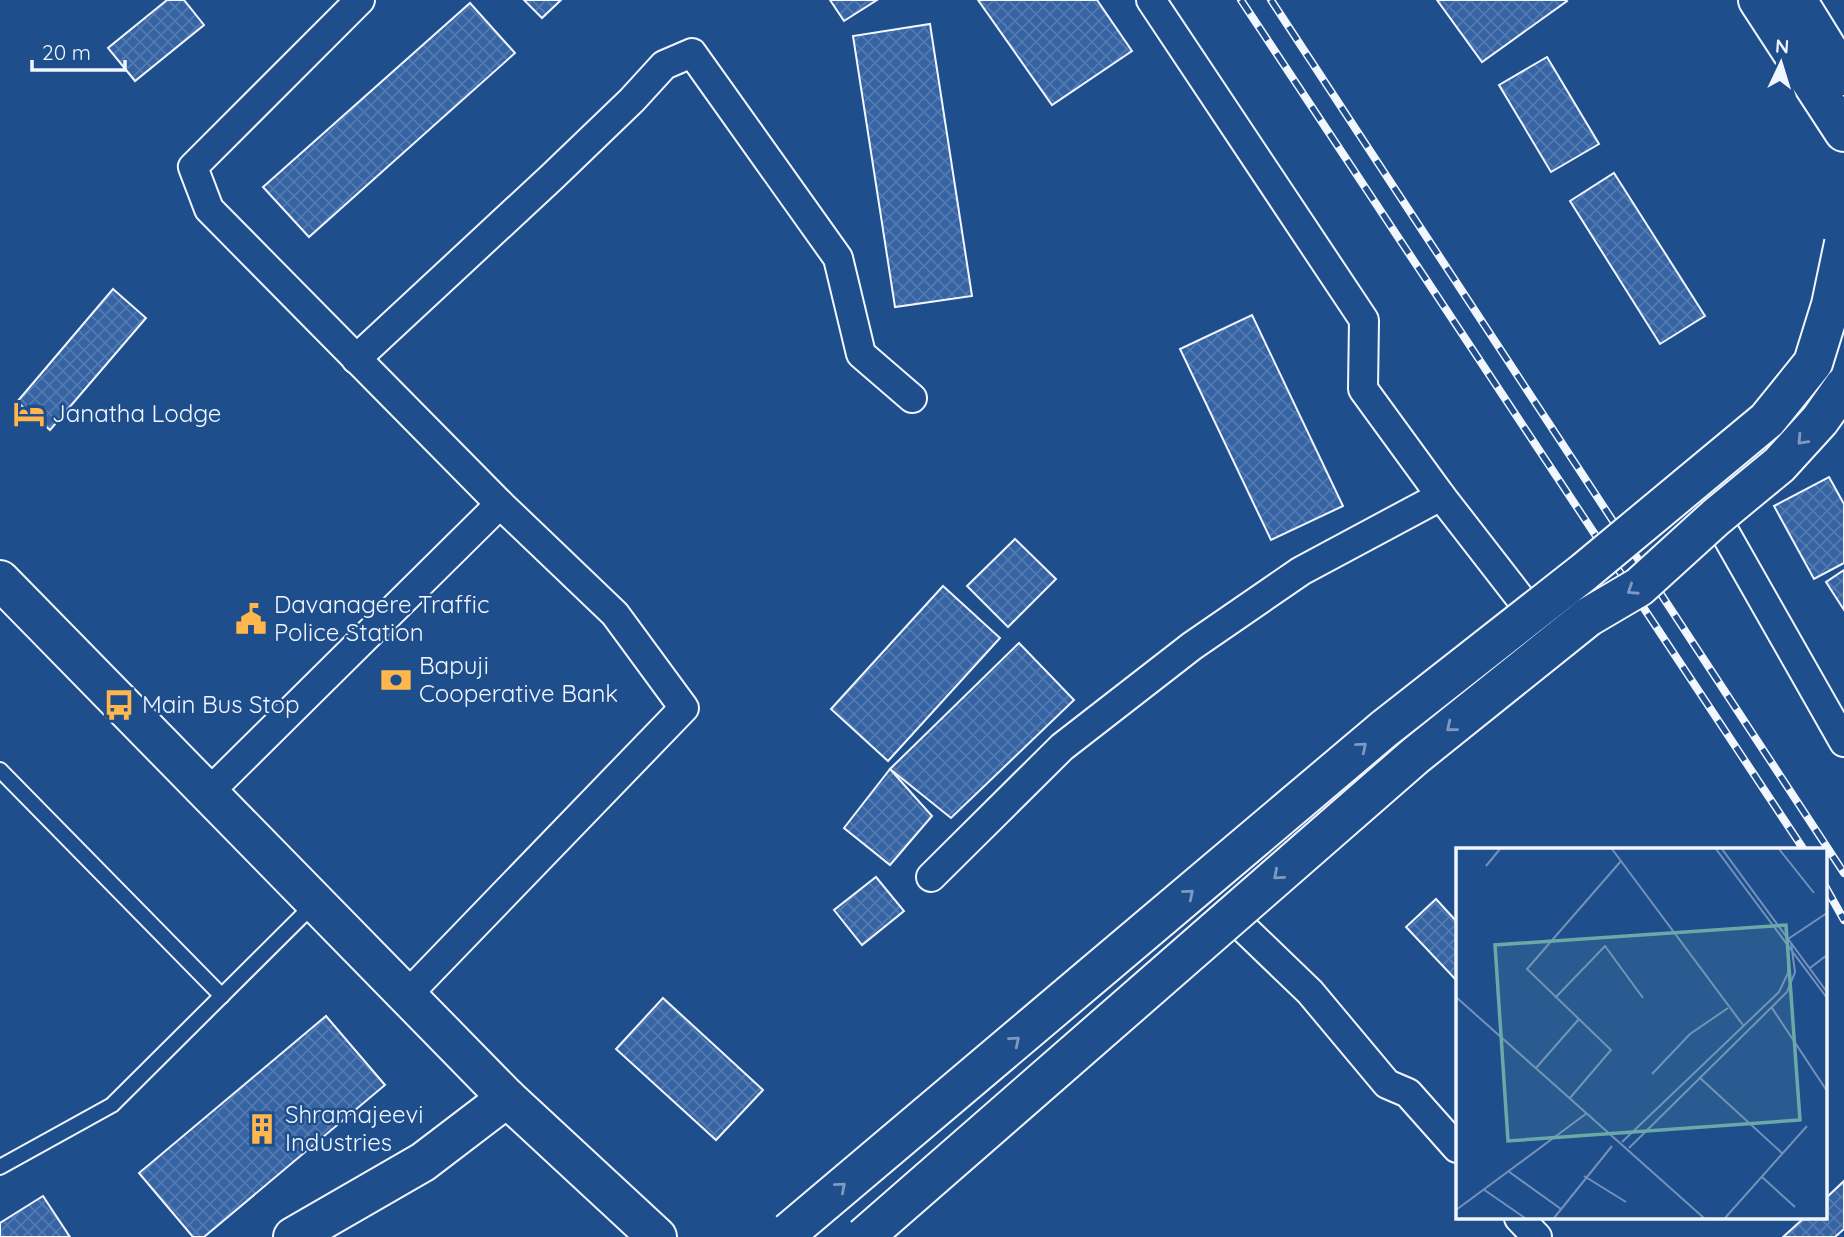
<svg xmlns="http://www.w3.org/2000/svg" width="1844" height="1237" font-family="Quicksand,sans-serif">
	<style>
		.building { fill: url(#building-cross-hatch); stroke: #f2f6ff; stroke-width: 2 }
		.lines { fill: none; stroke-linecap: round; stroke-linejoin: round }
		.lane-casing { stroke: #f2f6ff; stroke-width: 18 }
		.street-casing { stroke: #f2f6ff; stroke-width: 32 }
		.secondary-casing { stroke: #f2f6ff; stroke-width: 42 }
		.primary-casing { stroke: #f2f6ff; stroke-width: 42 }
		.lane { stroke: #1f4e8c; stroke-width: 14 }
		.street { stroke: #1f4e8c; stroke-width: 28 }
		.secondary { stroke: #1f4e8c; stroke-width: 38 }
		.primary { stroke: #1f4e8c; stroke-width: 38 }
		.rail-casing { stroke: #f2f6ff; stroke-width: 8 }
		.rail { stroke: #1f4e8c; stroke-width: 5; stroke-dasharray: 16; stroke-linecap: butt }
		.primary-bridge-casing { stroke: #f2f6ff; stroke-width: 42; stroke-linecap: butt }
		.primary-bridge { stroke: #1f4e8c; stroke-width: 38 }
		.oneway { stroke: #7e9ac0 }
		.labels { text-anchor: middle; stroke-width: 5; stroke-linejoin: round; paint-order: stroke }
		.poi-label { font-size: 24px; fill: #f2f6ff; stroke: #1f4e8c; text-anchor: start }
		.inset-road { fill: none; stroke: #7391ba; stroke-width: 2 }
		.view { fill: #6aa9a8; fill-opacity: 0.15; stroke: #6aa9a8; stroke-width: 3.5 }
		.inset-edge { fill: none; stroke: #f2f6ff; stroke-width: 3.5 }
	</style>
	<defs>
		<pattern id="building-cross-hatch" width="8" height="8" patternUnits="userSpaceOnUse" patternTransform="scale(1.75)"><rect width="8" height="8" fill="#3563a3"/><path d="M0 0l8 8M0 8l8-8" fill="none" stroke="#537ab1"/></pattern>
	</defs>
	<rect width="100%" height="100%" fill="#1f4e8c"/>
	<g class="building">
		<path d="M167,0H184L204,25L135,81L108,48Z"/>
		<path d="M524,0H561L542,18Z"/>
		<path d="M830,0H877L844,21Z"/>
		<path d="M978,0H1097L1132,51L1052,105Z"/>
		<path d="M1437,0H1566L1567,1L1482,62Z"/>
		<path d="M470,3L515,53L309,237L263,187Z"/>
		<path d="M930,24L972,296L895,307L853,36Z"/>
		<path d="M1547,57L1599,144L1551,172L1499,85Z"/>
		<path d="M1614,173L1705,316L1660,344L1570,201Z"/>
		<path d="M113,289L146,318L50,430L17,402Z"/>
		<path d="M1252,315L1343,506L1271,540L1180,349Z"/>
		<path d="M1829,477L1844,504V563L1814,579L1774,506Z"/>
		<path d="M1015,539L1056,579L1008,627L967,586Z"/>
		<path d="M1844,570V610L1826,582Z"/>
		<path d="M943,586L1000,638L888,761L831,709Z"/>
		<path d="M1019,643L1074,700L951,818L890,769Z"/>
		<path d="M890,769L932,816L890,865L844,828Z"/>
		<path d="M876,877L904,911L862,945L834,910Z"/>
		<path d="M1436,899L1457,922V981L1406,927Z"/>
		<path d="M663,998L763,1090L716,1140L616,1049Z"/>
		<path d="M326,1016L385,1085L204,1237H193L139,1173Z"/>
		<path d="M1844,1181V1229L1835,1237H1783L1804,1218H1825V1199Z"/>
		<path d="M43,1196L70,1237H0V1223Z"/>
	</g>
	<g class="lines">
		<defs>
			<g id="lane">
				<path d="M0,770L222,996"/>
				<path d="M0,1167L112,1105L314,904"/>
			</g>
			<g id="street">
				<path d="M360,0L193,167L209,209L500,504L615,614L684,708L406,996"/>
				<path d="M1151,0L1364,320L1363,389L1441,496L1531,612"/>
				<path d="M356,359L553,176L632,100L664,65L692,53L838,258L861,354L912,398"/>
				<path d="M1716,517L1844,742"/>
				<path d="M208,793L500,504"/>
				<path d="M931,877L1062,747L1192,646L1301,571L1441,496"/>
				<path d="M1231,916L1310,992L1387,1084L1408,1093L1457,1148"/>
				<path d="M1519,1218L1537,1237"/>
			</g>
			<g id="secondary">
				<path d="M1758,0L1844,132"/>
				<path d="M1797,0L1844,76"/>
				<path d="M293,1237L423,1162L507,1098"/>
			</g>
			<path id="primary" d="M0,580L507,1098L657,1237"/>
		</defs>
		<use href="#lane" class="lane-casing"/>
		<use href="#street" class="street-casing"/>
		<use href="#secondary" class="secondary-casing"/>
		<use href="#primary" class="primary-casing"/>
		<use href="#lane" class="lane"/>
		<use href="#street" class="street"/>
		<use href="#secondary" class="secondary"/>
		<use href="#primary" class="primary"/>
		<defs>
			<g id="rail">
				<path d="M1241,0L1804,850"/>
				<path d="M1271,0L1844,873"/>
				<path d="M1825,886L1844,920"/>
			</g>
		</defs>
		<use href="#rail" class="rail-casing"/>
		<use href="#rail" class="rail"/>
		<defs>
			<g id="primary-bridge">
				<path d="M789,1232L1384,729L1584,572L1767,420L1813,363L1831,305L1844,243"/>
				<path d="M864,1237L1416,755L1588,617L1639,587L1716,517L1779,465L1820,420L1844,386"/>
			</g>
		</defs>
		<use href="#primary-bridge" class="primary-bridge-casing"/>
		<use href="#primary-bridge" class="primary-bridge"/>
	</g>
	<defs><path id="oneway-chevron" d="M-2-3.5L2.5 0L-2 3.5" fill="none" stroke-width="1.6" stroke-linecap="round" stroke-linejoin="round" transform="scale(1.75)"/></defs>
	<g class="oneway">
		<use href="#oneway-chevron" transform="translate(1802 440) rotate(133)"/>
		<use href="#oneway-chevron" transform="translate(1632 590) rotate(147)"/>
		<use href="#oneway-chevron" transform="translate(1451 727) rotate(141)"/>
		<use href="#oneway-chevron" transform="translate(1362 747) rotate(-40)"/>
		<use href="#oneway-chevron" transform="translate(1278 875) rotate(139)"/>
		<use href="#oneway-chevron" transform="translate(1189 894) rotate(-40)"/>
		<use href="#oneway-chevron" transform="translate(1015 1041) rotate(-40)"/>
		<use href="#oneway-chevron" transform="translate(841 1187) rotate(-41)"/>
	</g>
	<defs>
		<symbol id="hotel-bare" viewBox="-9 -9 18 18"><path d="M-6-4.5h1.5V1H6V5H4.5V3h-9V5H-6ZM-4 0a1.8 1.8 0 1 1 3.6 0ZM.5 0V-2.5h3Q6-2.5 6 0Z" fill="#ffb74d" stroke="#1f4e8c" stroke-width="2.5" paint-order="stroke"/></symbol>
		<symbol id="civic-bare" viewBox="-9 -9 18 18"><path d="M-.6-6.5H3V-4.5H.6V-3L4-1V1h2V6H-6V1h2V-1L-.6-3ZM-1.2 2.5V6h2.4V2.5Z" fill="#ffb74d" stroke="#1f4e8c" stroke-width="2.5" paint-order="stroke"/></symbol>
		<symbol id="bank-bare" viewBox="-9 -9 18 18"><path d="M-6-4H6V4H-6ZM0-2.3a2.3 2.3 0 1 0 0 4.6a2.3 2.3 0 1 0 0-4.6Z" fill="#ffb74d" stroke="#1f4e8c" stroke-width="2.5" paint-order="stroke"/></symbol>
		<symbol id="bus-bare" viewBox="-9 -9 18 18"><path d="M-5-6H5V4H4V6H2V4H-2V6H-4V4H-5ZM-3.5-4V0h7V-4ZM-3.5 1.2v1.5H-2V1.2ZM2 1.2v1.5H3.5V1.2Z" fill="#ffb74d" stroke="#1f4e8c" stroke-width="2.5" paint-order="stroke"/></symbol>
		<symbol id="building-bare" viewBox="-9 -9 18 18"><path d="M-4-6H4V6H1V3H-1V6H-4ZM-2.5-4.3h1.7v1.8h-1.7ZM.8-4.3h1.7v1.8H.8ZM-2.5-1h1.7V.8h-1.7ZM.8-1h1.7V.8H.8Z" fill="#ffb74d" stroke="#1f4e8c" stroke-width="2.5" paint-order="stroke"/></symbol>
	</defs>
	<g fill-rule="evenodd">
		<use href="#hotel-bare" x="7" y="392" width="44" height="44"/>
		<use href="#civic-bare" x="229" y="597" width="44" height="44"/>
		<use href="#bank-bare" x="374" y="658" width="44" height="44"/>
		<use href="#bus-bare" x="97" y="683" width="44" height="44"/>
		<use href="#building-bare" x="240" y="1107" width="44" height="44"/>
	</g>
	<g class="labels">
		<g class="poi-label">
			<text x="52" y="422">Janatha Lodge</text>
			<text x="274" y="613">Davanagere Traffic<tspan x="274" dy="28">Police Station</tspan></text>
			<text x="419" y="674">Bapuji<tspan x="419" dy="28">Cooperative Bank</tspan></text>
			<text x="142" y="713">Main Bus Stop</text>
			<text x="285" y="1123">Shramajeevi<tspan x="285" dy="28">Industries</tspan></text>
		</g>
	</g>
	<g transform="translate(1456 848)">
		<rect width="371" height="371" fill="#1f4e8c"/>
		<path class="inset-road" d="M156,1L287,177M260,1L371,150M266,1L371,144M323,1L358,45M30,18L44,1M332,91L371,65M354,120L371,107M0,149L248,370M99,150L149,98L187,150M316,160L371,243M80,220L123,171M196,226L234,186L272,160M243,229L327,306M114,250L155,202L71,121L165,13M166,294L323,144L332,125V98M173,300L331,144L339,124L335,95M52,323L105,361M128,328L170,354M306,329L339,359M27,341L69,370M0,362L131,265M98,370L156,298M269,370L351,278"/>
		<path class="view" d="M330,77L344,272L52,293L39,97Z"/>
		<rect width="371" height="371" class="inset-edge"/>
	</g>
	<g transform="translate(1781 63) rotate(4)" stroke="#1f4e8c" stroke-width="5" paint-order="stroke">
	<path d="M0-5L12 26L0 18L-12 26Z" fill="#f2f6ff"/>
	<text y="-10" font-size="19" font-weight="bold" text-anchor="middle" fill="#f2f6ff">N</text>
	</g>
	<path d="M32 60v10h93v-10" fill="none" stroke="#f2f6ff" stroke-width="3.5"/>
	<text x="42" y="60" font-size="21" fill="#f2f6ff" stroke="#1f4e8c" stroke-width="5" paint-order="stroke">20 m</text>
</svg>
